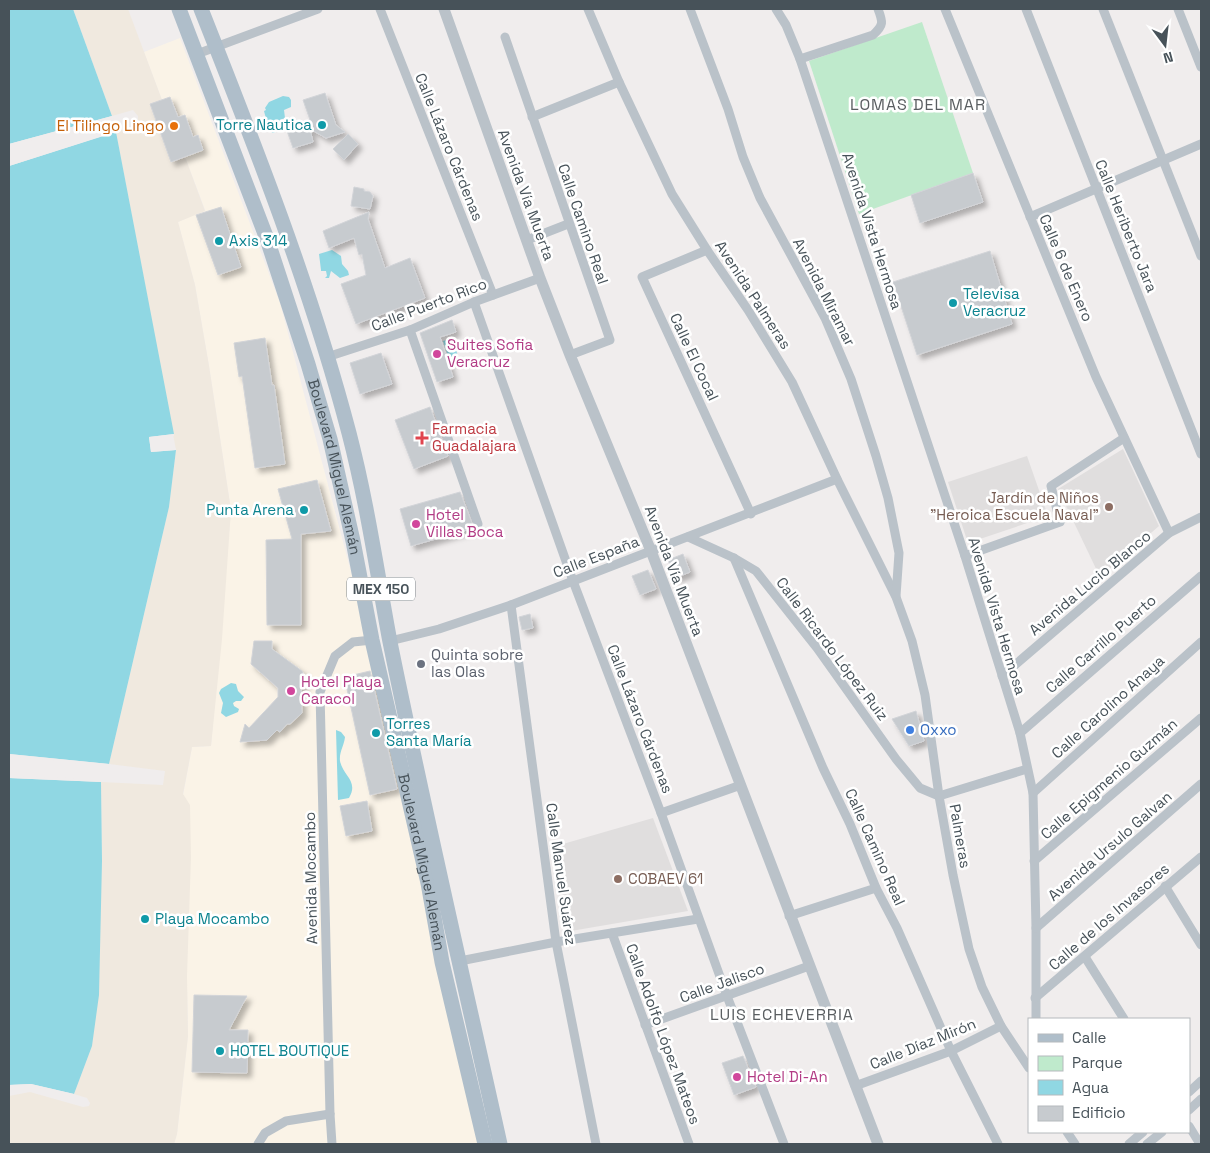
<svg xmlns="http://www.w3.org/2000/svg" width="1210" height="1153" font-family="'Space Grotesk',sans-serif">
	<style>
		.commercial { fill: #faf3e7 }
		.education { fill: #e0dede }
		.green { fill: #bfeacc }
		.sand { fill: #f0e9df }
		.water { fill: #90d7e3 }
		.pier { fill: #f0eded }
		.building { fill: #c7cbcf; stroke: #d2d4d8; filter: url(#shadow) }
		.lines { fill: none; stroke-linecap: round; stroke-linejoin: round }
		.minor { stroke: #bac2c9; stroke-width: 9 }
		.tertiary { stroke: #bac2c9; stroke-width: 11 }
		.primary { stroke: #afbeca; stroke-width: 15 }
		.culture-dot { fill: #0f9aa8; stroke: #fff; stroke-width: 2 }
		.food-dot { fill: #e8710a; stroke: #fff; stroke-width: 2 }
		.hotel-dot { fill: #d1479c; stroke: #fff; stroke-width: 2 }
		.health-dot { fill: #e0444e; stroke: #fff; stroke-width: 2 }
		.education-dot { fill: #8d6e63; stroke: #fff; stroke-width: 2 }
		.worship-dot { fill: #6b7280; stroke: #fff; stroke-width: 2 }
		.shop-dot { fill: #3f7fe0; stroke: #fff; stroke-width: 2 }
		.labels { text-anchor: middle; stroke-width: 5; stroke-linejoin: round; paint-order: stroke }
		.shield { fill: #fff; stroke: #7e868b; stroke-width: 1 }
		.shield-label { font-size: 14px; font-weight: bold; fill: #475259 }
		.culture-label { font-size: 15px; fill: #0d838f; stroke: #fff; text-anchor: start }
		.food-label { font-size: 15px; fill: #c56008; stroke: #fff; text-anchor: end }
		.street-label { font-size: 15px; fill: #475259; stroke: #fff }
		.hotel-label { font-size: 15px; fill: #b23c85; stroke: #fff; text-anchor: start }
		.health-label { font-size: 15px; fill: #be3a42; stroke: #fff; text-anchor: start }
		.education-label { font-size: 15px; fill: #785e54; stroke: #fff; text-anchor: end }
		.worship-label { font-size: 15px; fill: #5b616d; stroke: #fff; text-anchor: start }
		.shop-label { font-size: 15px; fill: #366cbe; stroke: #fff; text-anchor: start }
		.neighbourhood-label { font-size: 16px; letter-spacing: 1px; fill: #5a5e61; stroke: #fff }
	</style>
	<defs>
		<filter id="shadow"><feDropShadow dx="4.5" dy="4.5" stdDeviation="2.5" flood-color="#0004"/></filter>
	</defs>
	<rect width="100%" height="100%" fill="#f0eded"/>
	<path class="commercial" d="M180,38L280,303L365,625L481,1144H174L177,1134L188,1035L183,795L192,747L211,746L231,510L209,366L195,285L178,222L205,210L185,157L171,162L162,100L144,52Z"/>
	<g class="education">
		<path d="M1123,449L1159,526L1100,577L1058,489Z"/>
		<path d="M1027,456L1048,516L968,543L948,482Z"/>
		<path d="M653,818L688,911L571,931L566,923L556,846Z"/>
	</g>
	<path class="green" d="M922,22L973,173L859,214L809,61Z"/>
	<path class="sand" d="M73,9H128L162,100L171,162L185,157L205,211L178,222L195,285L209,366L231,510L222,639L211,746L192,747L183,794L190,805L191,857L187,976L188,1036L177,1134L174,1144H9V1096L30,1092L83,1107L89,1106L90,1103L87,1098L74,1094L92,1046L102,861L101,782L163,785L165,771L109,764L169,507L176,450L116,132L135,126L138,122V116L133,110L112,116Z"/>
	<g class="water">
		<path d="M9,9H73L112,116L9,144Z"/>
		<path d="M283,96L289,97L291,100V107L284,110L285,118L280,120L282,127L280,130L273,133L269,130L264,111L266,110L265,108L269,102Z"/>
		<path d="M116,132L174,434L149,437L151,452L176,450L169,507L109,764L9,754V166Z"/>
		<path d="M332,250L341,256L342,264L348,271L349,275L340,278L331,271L329,278H325L327,276L326,271H321V270L319,254Z"/>
		<path d="M452,338L458,356L449,359L443,341Z"/>
		<path d="M231,683L236,684L238,691L244,697L241,701H236L233,703L234,706L239,709L238,712L226,717L221,713L223,703L219,693L221,689Z"/>
		<path d="M336,730L341,732L345,737C344,746 339,752 340,761C343,776 359,781 349,798L338,800Z"/>
		<path d="M9,778L101,782L102,861L99,995L92,1046L74,1094L31,1084L9,1085Z"/>
	</g>
	<g class="pier">
		<path d="M112,116H114L113,119L9,146V144Z"/>
		<path d="M115,130L118,131L9,166V164Z"/>
		<path d="M174,434V436L151,439L153,450L176,448V450L151,452L149,437Z"/>
		<path d="M9,754L109,764L112,765L109,767L9,756Z"/>
		<path d="M9,776L101,779L103,782L9,778Z"/>
		<path d="M31,1084L74,1094L76,1095L73,1097L30,1086L9,1087V1085Z"/>
	</g>
	<g class="building">
		<path d="M325,93L336,125L345,132L326,138L310,129L313,142L293,148L287,131L311,123L303,100Z"/>
		<path d="M170,97L178,117L185,115L193,137L198,135L203,150L171,162L150,104Z"/>
		<path d="M348,134L358,144L344,160L333,149Z"/>
		<path d="M973,173L983,202L920,223L911,195Z"/>
		<path d="M354,187L364,189V191L370,192L373,196L370,209L351,206Z"/>
		<path d="M221,207L241,267L218,275L196,215Z"/>
		<path d="M369,212L368,219L385,268L410,258L425,298L356,324L341,284L366,275L362,254L359,255L354,238L329,248L323,231Z"/>
		<path d="M990,251L1012,324L917,355L893,282Z"/>
		<path d="M452,320L456,332L440,337L453,377L437,382L420,333Z"/>
		<path d="M265,338L272,385H274L285,464L255,468L242,376L239,377L234,343Z"/>
		<path d="M381,353L392,384L360,394L350,363Z"/>
		<path d="M430,407L448,456L414,469L395,420Z"/>
		<path d="M317,480L331,531L301,534V625H267L266,540L292,539L278,489Z"/>
		<path d="M460,492L474,528L411,546L400,509Z"/>
		<path d="M683,554L690,572L675,578L668,560Z"/>
		<path d="M648,570L656,589L640,595L632,576Z"/>
		<path d="M530,614L533,628L522,630L519,617Z"/>
		<path d="M254,641H272V649L302,671L307,681L301,688L302,713L290,724H287L280,732L277,730L267,740L240,742L245,724L249,728L278,697V688L251,664Z"/>
		<path d="M370,671L397,789L370,795L345,680L349,676Z"/>
		<path d="M916,711L924,741L909,746L892,719Z"/>
		<path d="M367,801L372,831L346,836L340,806Z"/>
		<path d="M194,995L247,996L229,1030H248L247,1073L192,1072Z"/>
		<path d="M743,1056L756,1087L734,1095L722,1063Z"/>
	</g>
	<g class="lines">
		<g class="minor">
			<path d="M380,9L493,295"/>
			<path d="M588,9L619,82L672,194L707,250L748,310L792,382L837,479L896,597L912,641L925,695L939,796L953,875L969,949L982,987L1001,1026L1029,1068"/>
			<path d="M690,9L728,109L743,157L760,198L825,318L851,379L876,456L888,498L899,553L896,596"/>
			<path d="M776,9L786,25L800,59L965,556L1020,733L1033,793L1036,928V1019"/>
			<path d="M945,9L1096,377L1169,533"/>
			<path d="M1026,9L1201,454"/>
			<path d="M1103,9L1201,256"/>
			<path d="M1178,9L1201,67"/>
			<path d="M505,37L610,340L570,355"/>
			<path d="M197,54L318,9"/>
			<path d="M800,59L873,35C884,25 883,22 878,9"/>
			<path d="M532,117L619,82"/>
			<path d="M1030,217L1201,144"/>
			<path d="M527,240L568,224"/>
			<path d="M707,250L642,277L751,514"/>
			<path d="M474,302L573,581L661,813L727,996L784,1144"/>
			<path d="M410,330L478,524"/>
			<path d="M327,357L410,330L474,302L540,278"/>
			<path d="M688,537L734,558L756,571L817,648L896,759L920,788L939,796"/>
			<path d="M965,556L1060,522L1051,486L1124,438"/>
			<path d="M734,558L823,768L850,824L876,888L897,928L951,1051L998,1144"/>
			<path d="M511,605L556,942L596,1144"/>
			<path d="M390,641L439,629L511,605L837,479"/>
			<path d="M1002,676L1169,533L1201,517"/>
			<path d="M1020,733L1201,576"/>
			<path d="M1033,793L1201,642"/>
			<path d="M939,796L1027,769"/>
			<path d="M661,813L741,785"/>
			<path d="M1034,861L1201,718"/>
			<path d="M1165,886L1201,945"/>
			<path d="M789,916L876,888"/>
			<path d="M1036,928L1201,784"/>
			<path d="M612,933L689,1144"/>
			<path d="M1085,957L1124,1019"/>
			<path d="M460,961L556,942L698,919"/>
			<path d="M1035,998L1201,857"/>
			<path d="M645,1025L809,966"/>
			<path d="M855,1086L951,1051L1001,1026"/>
			<path d="M1189,1092L1201,1081"/>
			<path d="M1189,1110L1201,1099"/>
			<path d="M1189,1126L1200,1144"/>
			<path d="M1067,1132L1075,1144"/>
			<path d="M258,1144L265,1133L286,1121L330,1114"/>
			<path d="M332,1144L330,1114L320,692L335,656L353,642L372,640"/>
			<path d="M1129,1144L1143,1132"/>
			<path d="M1147,1144L1162,1132"/>
		</g>
		<path class="tertiary" d="M444,9L540,278L570,355L651,551L878,1144"/>
		<g class="primary">
			<path id="s1" d="M179,9L267,239L308,364L330,439L353,541L372,640L428,883L442,962L485,1144"/>
			<path d="M201,9C256,148 311,288 349,433C367,502 377,572 390,642C424,810 463,977 500,1144"/>
		</g>
	</g>
	<g class="culture-dot">
		<circle cx="322" cy="125" r="5"/>
		<circle cx="219" cy="241" r="5"/>
		<circle cx="953" cy="303" r="5"/>
		<circle cx="304" cy="510" r="5"/>
		<circle cx="376" cy="733" r="5"/>
		<circle cx="145" cy="919" r="5"/>
		<circle cx="220" cy="1051" r="5"/>
	</g>
	<circle class="food-dot" cx="174" cy="126" r="5"/>
	<g class="hotel-dot">
		<circle cx="437" cy="354" r="5"/>
		<circle cx="416" cy="524" r="5"/>
		<circle cx="291" cy="691" r="5"/>
		<circle cx="737" cy="1077" r="5"/>
	</g>
	<path class="health-dot" d="M419.5 430.5h5v5h5v5h-5v5h-5v-5h-5v-5h5z"/>
	<g class="education-dot">
		<circle cx="1109" cy="507" r="5"/>
		<circle cx="618" cy="879" r="5"/>
	</g>
	<circle class="worship-dot" cx="421" cy="664" r="5"/>
	<circle class="shop-dot" cx="910" cy="730" r="5"/>
	<g class="labels">
		<rect class="shield" x="347" y="577.5" width="68" height="23" rx="4"/>
		<g class="shield-label">
			<text x="381" y="594">MEX 150</text>
		</g>
		<g class="culture-label">
			<text x="312" y="130" text-anchor="end">Torre Nautica</text>
			<text x="229" y="246">Axis 314</text>
			<text x="963" y="299">Televisa<tspan x="963" dy="17">Veracruz</tspan></text>
			<text x="294" y="515" text-anchor="end">Punta Arena</text>
			<text x="386" y="729">Torres<tspan x="386" dy="17">Santa María</tspan></text>
			<text x="155" y="924">Playa Mocambo</text>
			<text x="230" y="1056">HOTEL BOUTIQUE</text>
		</g>
		<g class="food-label">
			<text x="164" y="131">El Tilingo Lingo</text>
		</g>
		<g class="street-label">
			<text transform="translate(449 147) rotate(68)" y="5">Calle Lázaro Cárdenas</text>
			<text transform="translate(526 195) rotate(70)" y="5">Avenida Vía Muerta</text>
			<text transform="translate(583 224) rotate(71)" y="5">Calle Camino Real</text>
			<text transform="translate(1126 226) rotate(68)" y="5">Calle Heriberto Jara</text>
			<text transform="translate(872 231) rotate(72)" y="5">Avenida Vista Hermosa</text>
			<text transform="translate(1066 268) rotate(67)" y="5">Calle 6 de Enero</text>
			<text transform="translate(824 292) rotate(63)" y="5">Avenida Miramar</text>
			<text transform="translate(753 295) rotate(57)" y="5">Avenida Palmeras</text>
			<text transform="translate(429 305) rotate(-21)" y="5">Calle Puerto Rico</text>
			<text transform="translate(694 357) rotate(65)" y="5">Calle El Cocal</text>
			<text dy="5" stroke="none"><textPath href="#s1" startOffset="484">Boulevard Miguel Alemán</textPath></text>
			<text transform="translate(596 557) rotate(-21)" y="5">Calle España</text>
			<text transform="translate(674 571) rotate(69)" y="5">Avenida Vía Muerta</text>
			<text transform="translate(1090 583) rotate(-40)" y="5">Avenida Lucio Blanco</text>
			<text transform="translate(997 616) rotate(73)" y="5">Avenida Vista Hermosa</text>
			<text transform="translate(1101 644) rotate(-41)" y="5">Calle Carrillo Puerto</text>
			<text transform="translate(832 649) rotate(53)" y="5">Calle Ricardo López Ruiz</text>
			<text transform="translate(1108 707) rotate(-42)" y="5">Calle Carolino Anaya</text>
			<text transform="translate(640 719) rotate(69)" y="5">Calle Lázaro Cárdenas</text>
			<text transform="translate(1109 779) rotate(-41)" y="5">Calle Epigmenio Guzmán</text>
			<text transform="translate(960 836) rotate(80)" y="5">Palmeras</text>
			<text transform="translate(1110 846) rotate(-41)" y="5">Avenida Ursulo Galvan</text>
			<text transform="translate(875 847) rotate(66)" y="5">Calle Camino Real</text>
			<text dy="5" stroke="none"><textPath href="#s1" startOffset="889">Boulevard Miguel Alemán</textPath></text>
			<text transform="translate(561 874) rotate(82)" y="5">Calle Manuel Suárez</text>
			<text transform="translate(311 878) rotate(-91)" y="5">Avenida Mocambo</text>
			<text transform="translate(1109 917) rotate(-41)" y="5">Calle de los Invasores</text>
			<text transform="translate(722 983) rotate(-20)" y="5">Calle Jalisco</text>
			<text transform="translate(663 1034) rotate(70)" y="5">Calle Adolfo López Mateos</text>
			<text transform="translate(923 1044) rotate(-22)" y="5">Calle Díaz Mirón</text>
		</g>
		<g class="hotel-label">
			<text x="447" y="350">Suites Sofia<tspan x="447" dy="17">Veracruz</tspan></text>
			<text x="426" y="520">Hotel<tspan x="426" dy="17">Villas Boca</tspan></text>
			<text x="301" y="687">Hotel Playa<tspan x="301" dy="17">Caracol</tspan></text>
			<text x="747" y="1082">Hotel Di-An</text>
		</g>
		<g class="health-label">
			<text x="432" y="434">Farmacia<tspan x="432" dy="17">Guadalajara</tspan></text>
		</g>
		<g class="education-label">
			<text x="1099" y="503">Jardín de Niños<tspan x="1099" dy="17">"Heroica Escuela Naval"</tspan></text>
			<text x="628" y="884" text-anchor="start">COBAEV 61</text>
		</g>
		<g class="worship-label">
			<text x="431" y="660">Quinta sobre<tspan x="431" dy="17">las Olas</tspan></text>
		</g>
		<g class="shop-label">
			<text x="920" y="735">Oxxo</text>
		</g>
		<g class="neighbourhood-label">
			<text x="918" y="110">LOMAS DEL MAR</text>
			<text x="782" y="1020">LUIS ECHEVERRIA</text>
		</g>
	</g>
	<rect width="1210" height="1153" fill="none" stroke="#475259" stroke-width="20"/>
	<rect x="1028" y="1018" width="162" height="115" fill="#ffffff" stroke="#b5babd"/>
	<rect x="1038" y="1034" width="25" height="8" fill="#afbeca" stroke="#b5babd"/>
	<text x="1072" y="1043" font-size="15" fill="#475259">Calle</text>
	<rect x="1038" y="1056" width="25" height="15" fill="#bfeacc" stroke="#b5babd"/>
	<text x="1072" y="1068" font-size="15" fill="#475259">Parque</text>
	<rect x="1038" y="1080" width="25" height="15" fill="#90d7e3" stroke="#b5babd"/>
	<text x="1072" y="1093" font-size="15" fill="#475259">Agua</text>
	<rect x="1038" y="1106" width="25" height="15" fill="#c7cbcf" stroke="#b5babd"/>
	<text x="1072" y="1118" font-size="15" fill="#475259">Edificio</text>
	<g transform="translate(1165 45) rotate(165)" stroke="#ffffff" stroke-width="4" paint-order="stroke">
	<path d="M0-4L9 19L0 12L-9 19Z" fill="#475259"/>
	<text y="-8" font-size="14" font-weight="bold" text-anchor="middle" fill="#475259">N</text>
	</g>
</svg>
